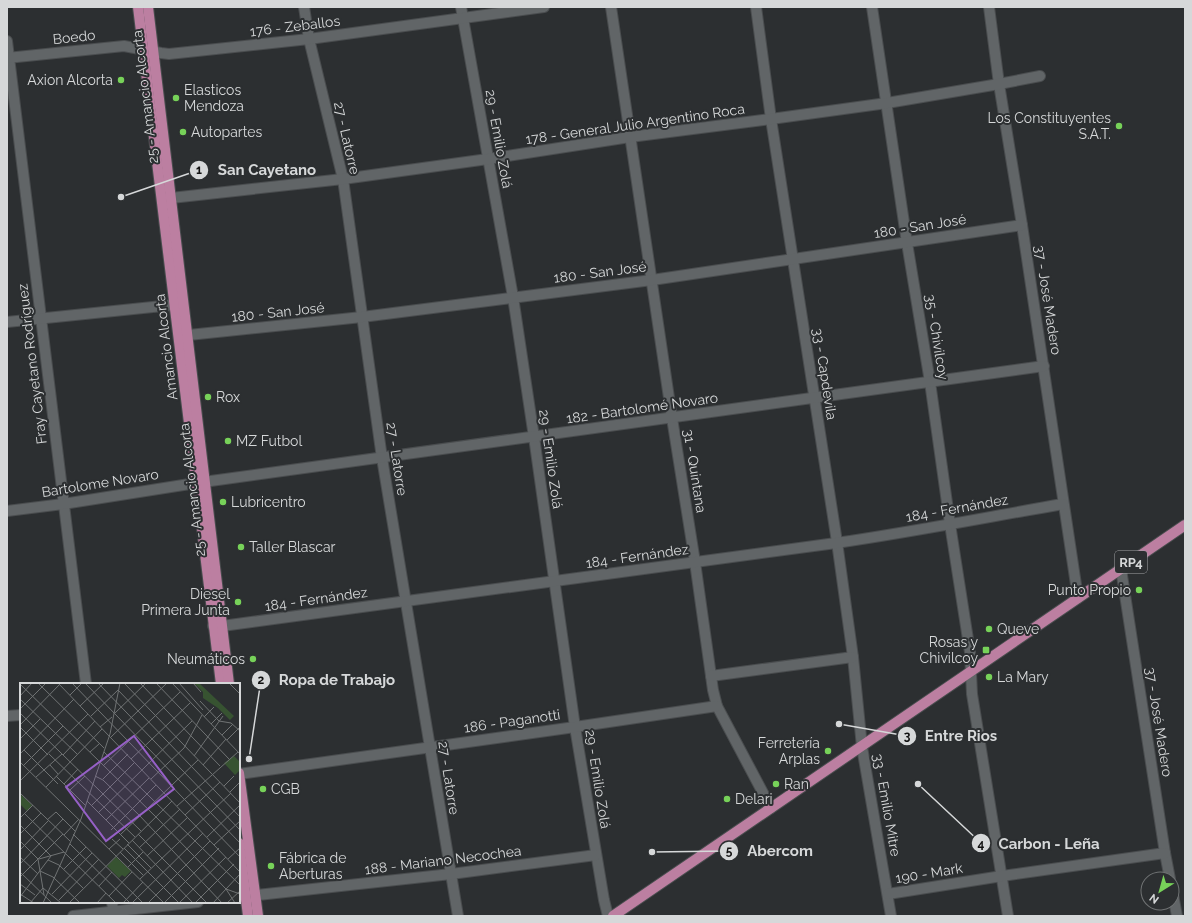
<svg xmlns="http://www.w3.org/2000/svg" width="1192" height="923" font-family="Raleway,sans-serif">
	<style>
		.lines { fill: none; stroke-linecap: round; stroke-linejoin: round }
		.minor-casing { stroke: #4a4d4f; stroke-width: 12 }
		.major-casing { stroke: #4a4d4f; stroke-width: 12 }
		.minor { stroke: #616567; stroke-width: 10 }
		.major { stroke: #bc7fa1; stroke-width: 10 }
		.poi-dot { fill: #77d259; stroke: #2c2f31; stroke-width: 1.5 }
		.labels { text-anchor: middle; stroke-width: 4; stroke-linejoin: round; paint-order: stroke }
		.shield { fill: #2c2f31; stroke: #a3a5a7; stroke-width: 1 }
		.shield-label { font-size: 13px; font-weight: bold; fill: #d6d8d9 }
		.street-label { font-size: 14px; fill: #d6d8d9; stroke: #2c2f31 }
		.poi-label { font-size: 14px; fill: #d6d8d9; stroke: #2c2f31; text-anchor: start }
		.inset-road { fill: none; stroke: #707374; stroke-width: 1 }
		.view { fill: #9660c7; fill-opacity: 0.15; stroke: #9660c7; stroke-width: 2 }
		.inset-edge { fill: none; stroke: #d6d8d9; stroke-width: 2 }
		.leader { fill: none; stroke: #d6d8d9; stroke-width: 1.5 }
		.callout-dot { fill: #d6d8d9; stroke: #2c2f31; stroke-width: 1.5 }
		.mark-label { font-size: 12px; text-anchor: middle; font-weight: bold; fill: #111 }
		.callout-label { font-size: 15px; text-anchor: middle; font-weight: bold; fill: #d6d8d9; stroke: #2c2f31; stroke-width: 4; stroke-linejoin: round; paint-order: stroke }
	</style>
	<rect width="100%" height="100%" fill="#2c2f31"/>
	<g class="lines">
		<defs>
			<g id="minor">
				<path d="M304,7L309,39L343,179L382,458L458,916"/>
				<path d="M461,7L513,297L534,437L575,727L604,900L608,916"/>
				<path d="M611,7L672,418L695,562L713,690L717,706L771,808"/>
				<path d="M756,7L771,119L837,542L853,657L862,747L891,916"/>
				<path d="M872,7L907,243L930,382L950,524L970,652L972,694L1008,916"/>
				<path d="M989,7L999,84L1022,225L1078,598"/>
				<path d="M7,41L86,684"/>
				<path d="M7,58L124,46L161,53L169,54L309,39L544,7"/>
				<path d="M162,199L343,179L488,159L630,137L771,119L887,103L999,84L1040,76"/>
				<path d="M7,322L182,304"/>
				<path d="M179,336L362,317L652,280L1022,225"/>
				<path d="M7,511L63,504L196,483L1044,366"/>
				<path d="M1121,569L1165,853L1170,879"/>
				<path d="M213,626H222C427,598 632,572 836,543C912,532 988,517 1063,504"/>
				<path d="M711,676L853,657"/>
				<path d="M7,716L21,715"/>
				<path d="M239,774L575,727L717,706"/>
				<path d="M1172,889L1177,916"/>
				<path d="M888,894L1002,876L1165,853"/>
				<path d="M239,897L451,874L596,855"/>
				<path d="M112,902L114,916"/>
				<path d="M73,916L198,902"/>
			</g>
			<g id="major">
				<path d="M138,7L221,684"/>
				<path d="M148,7L229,684"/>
				<path d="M239,773L258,916"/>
				<path d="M239,843L248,916"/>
				<path d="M613,916L1185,525"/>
			</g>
		</defs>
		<use href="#minor" class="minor-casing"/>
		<use href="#major" class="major-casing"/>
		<use href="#minor" class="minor"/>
		<use href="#major" class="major"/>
	</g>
	<g class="poi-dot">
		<circle cx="121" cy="80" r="4"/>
		<circle cx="176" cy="98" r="4"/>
		<circle cx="1119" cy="126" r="4"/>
		<circle cx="183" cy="132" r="4"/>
		<circle cx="208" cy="397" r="4"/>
		<circle cx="228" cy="441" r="4"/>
		<circle cx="223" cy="502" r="4"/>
		<circle cx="241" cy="547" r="4"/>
		<circle cx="1139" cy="590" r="4"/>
		<circle cx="238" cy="602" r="4"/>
		<circle cx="989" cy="629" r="4"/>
		<rect x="982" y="646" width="8" height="8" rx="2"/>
		<circle cx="253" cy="659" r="4"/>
		<circle cx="989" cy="677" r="4"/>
		<circle cx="828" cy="751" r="4"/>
		<circle cx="776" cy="784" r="4"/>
		<circle cx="263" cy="789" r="4"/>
		<circle cx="727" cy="799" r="4"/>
		<circle cx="271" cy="866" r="4"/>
	</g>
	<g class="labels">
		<rect class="shield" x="1115" y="551" width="32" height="22" rx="3"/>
		<g class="shield-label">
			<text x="1131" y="567">RP4</text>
		</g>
		<g class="street-label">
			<text transform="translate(295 26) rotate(-7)" y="5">176 - Zeballos</text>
			<text transform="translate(74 37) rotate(-6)" y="5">Boedo</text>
			<text transform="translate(145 97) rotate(-97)" y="5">25 - Amancio Alcorta</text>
			<text transform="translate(635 124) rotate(-8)" y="5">178 - General Julio Argentino Roca</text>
			<text transform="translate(347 138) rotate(77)" y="5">27 - Latorre</text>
			<text transform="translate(499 139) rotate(80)" y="5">29 - Emilio Zolá</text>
			<text transform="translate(920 226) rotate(-9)" y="5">180 - San José</text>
			<text transform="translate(600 272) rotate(-7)" y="5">180 - San José</text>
			<text transform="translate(1048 300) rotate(81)" y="5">37 - José Madero</text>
			<text transform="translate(278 312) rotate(-6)" y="5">180 - San José</text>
			<text transform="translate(937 337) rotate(81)" y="5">35 - Chivilcoy</text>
			<text transform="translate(166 347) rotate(-97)" y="5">Amancio Alcorta</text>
			<text transform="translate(32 364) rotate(-97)" y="5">Fray Cayetano Rodríguez</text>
			<text transform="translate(825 374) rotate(81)" y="5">33 - Capdevila</text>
			<text transform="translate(642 408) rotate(-8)" y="5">182 - Bartolomé Novaro</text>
			<text transform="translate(397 459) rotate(81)" y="5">27 - Latorre</text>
			<text transform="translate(551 459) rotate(82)" y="5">29 - Emilio Zolá</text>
			<text transform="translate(695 471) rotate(81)" y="5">31 - Quintana</text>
			<text transform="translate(100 483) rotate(-9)" y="5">Bartolome Novaro</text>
			<text transform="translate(192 490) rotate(-97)" y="5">25 - Amancio Alcorta</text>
			<text transform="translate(957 508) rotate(-10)" y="5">184 - Fernández</text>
			<text transform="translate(637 556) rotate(-8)" y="5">184 - Fernández</text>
			<text transform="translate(316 599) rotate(-8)" y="5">184 - Fernández</text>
			<text transform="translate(512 721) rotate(-8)" y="5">186 - Paganotti</text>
			<text transform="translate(1159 722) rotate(81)" y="5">37 - José Madero</text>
			<text transform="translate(449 778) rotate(81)" y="5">27 - Latorre</text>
			<text transform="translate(598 779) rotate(81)" y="5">29 - Emilio Zolá</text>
			<text transform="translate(887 805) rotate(80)" y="5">33 - Emilio Mitre</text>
			<text transform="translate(443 860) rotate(-7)" y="5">188 - Mariano Necochea</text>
			<text transform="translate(929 873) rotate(-9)" y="5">190 - Mark</text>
		</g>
		<g class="poi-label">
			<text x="113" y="85" text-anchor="end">Axion Alcorta</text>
			<text x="184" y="95">Elasticos<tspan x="184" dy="16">Mendoza</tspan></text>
			<text x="1111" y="123" text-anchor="end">Los Constituyentes<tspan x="1111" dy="16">S.A.T.</tspan></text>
			<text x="191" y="137">Autopartes</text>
			<text x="216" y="402">Rox</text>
			<text x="236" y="446">MZ Futbol</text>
			<text x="231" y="507">Lubricentro</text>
			<text x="249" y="552">Taller Blascar</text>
			<text x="1131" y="595" text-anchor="end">Punto Propio</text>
			<text x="230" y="599" text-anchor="end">Diesel<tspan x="230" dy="16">Primera Junta</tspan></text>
			<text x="997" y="634">Queve</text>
			<text x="978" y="647" text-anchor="end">Rosas y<tspan x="978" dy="16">Chivilcoy</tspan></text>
			<text x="245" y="664" text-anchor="end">Neumáticos</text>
			<text x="997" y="682">La Mary</text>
			<text x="820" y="748" text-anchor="end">Ferretería<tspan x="820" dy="16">Arplas</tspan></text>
			<text x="784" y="789">Ran</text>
			<text x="271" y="794">CGB</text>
			<text x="735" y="804">Delari</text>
			<text x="279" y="863">Fábrica de<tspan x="279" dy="16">Aberturas</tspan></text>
		</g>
	</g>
	<g transform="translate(20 683)">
		<rect width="220" height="220" fill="#2c2f31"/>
		<path d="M174,0H179L214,33L210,37L198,25L183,15V9ZM214,73L220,79V87L215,92L204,80ZM0,111L12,122L7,128L0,121ZM96,174L111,188L105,194L102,192L99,195L87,183Z" fill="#375331"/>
		<path class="inset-road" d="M18,0L84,65M38,0L220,189M52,0L220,174M65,0L220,160M78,0L220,147M104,0L220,120M120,0L200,83M136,0L209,76M152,0L220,71M159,0L183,27M173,0L181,9M209,0L220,11M0,1L80,79M98,7L220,134M50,12L62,0M0,13L12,0M0,16L57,71M180,18L199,38L211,40L220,48M60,23L84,0M0,26L26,0M0,30L121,148M95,30L126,0M71,33L98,7M184,34L194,24M191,41L202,30M0,42L41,0M0,44L28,72M80,44L92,34M202,52L213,41M91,54L147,0M0,56L20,36M207,57L220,44M4,67L38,101M70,69L79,61M84,69L220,202M0,71L54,16M29,71L115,154M43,72L75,38M174,73L203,33M111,76L170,20M0,79L144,220M80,79L136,134L206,206L215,220M30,82L38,91M183,82L206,56M3,83L43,43M83,83L160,9M36,93L65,122M75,93L83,97L119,132L202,220M16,94L42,71M83,96L108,71M131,96L164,65L182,32M0,98L68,31M44,101L58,86M204,103L214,93M26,104L82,46M50,107L65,93M210,109L220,99M0,110L50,158M67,118L109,160M71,123L115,79M157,123L218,69M78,130L172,38M5,131L96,220M165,132L200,99M0,135L13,122M27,137L36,129L55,148M86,137L129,95M0,142L31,173M91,147L136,102M0,151L21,130M53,151L123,220M118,151L187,220M44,152L59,136M100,152L178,77M187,154L220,122M92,156L103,166M112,157L173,220M0,158L18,176M50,161L110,220M107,161L131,185M194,162L220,138M104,165L159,220M119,165L160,126M89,166L100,156M0,167L28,138M100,169L123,192M127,173L168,134M0,174L18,191M18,176L24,212M19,176L44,169M208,176L220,165M28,177L39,182L63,205M0,181L43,136M108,184L123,169M44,186L66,164M20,188L33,194L60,220M0,189L32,220M0,194L43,151M120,196L211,110M0,201L15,212M79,203L92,189M206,206L220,211M0,211L14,220M32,211L72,170M89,213L112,189M0,214L31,173M39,217L79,176M10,220L23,205L41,220M23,220L61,136L90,51L100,0M49,220L152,118M77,220L86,210M103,220L123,199M112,220L183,150M128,220L190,158M144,220L199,165M159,220L206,174M175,220L214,181M193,220L220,191M207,220L220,208"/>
		<path class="view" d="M114,53L154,106L86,158L46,104Z"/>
		<rect width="220" height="220" class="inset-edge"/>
	</g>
	<path class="leader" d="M121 197L199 170M249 759L261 680M839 724L907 736M918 784L981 843M652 852L729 851"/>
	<g class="callout-dot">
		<circle cx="121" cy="197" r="4"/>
		<circle cx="249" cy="759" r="4"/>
		<circle cx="839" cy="724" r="4"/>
		<circle cx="918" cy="784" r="4"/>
		<circle cx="652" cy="852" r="4"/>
		<circle cx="199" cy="170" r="10"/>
		<circle cx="261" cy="680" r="10"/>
		<circle cx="907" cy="736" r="10"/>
		<circle cx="981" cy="843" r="10"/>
		<circle cx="729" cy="851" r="10"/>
	</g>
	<g class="mark-label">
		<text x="199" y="174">1</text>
		<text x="261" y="684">2</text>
		<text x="907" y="740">3</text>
		<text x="981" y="848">4</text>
		<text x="729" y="855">5</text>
	</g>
	<g class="callout-label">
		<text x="267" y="175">San Cayetano</text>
		<text x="337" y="685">Ropa de Trabajo</text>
		<text x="961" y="741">Entre Rios</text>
		<text x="1049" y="849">Carbon - Leña</text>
		<text x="780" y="856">Abercom</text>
	</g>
	<rect width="1192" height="923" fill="none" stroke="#d6d8d9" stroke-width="16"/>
	<g transform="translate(1160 891) rotate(217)"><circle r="19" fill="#2c2f31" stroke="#707374"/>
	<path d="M0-3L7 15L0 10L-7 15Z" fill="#77d259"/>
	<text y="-6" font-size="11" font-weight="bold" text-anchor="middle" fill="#d6d8d9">N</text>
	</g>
</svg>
